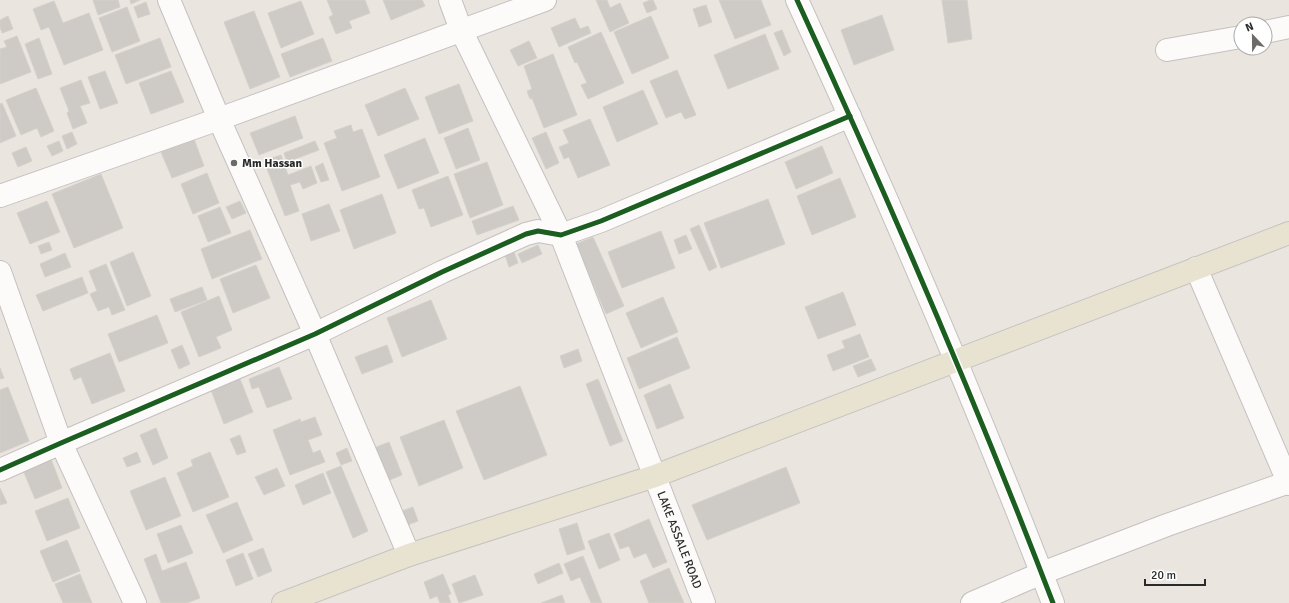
<svg xmlns="http://www.w3.org/2000/svg" width="1289" height="603" font-family="Signika,sans-serif">
	<style>
		.building { fill: #cecbc6; stroke: #d4d1cb }
		.lines { fill: none; stroke-linecap: round; stroke-linejoin: round }
		.minor-casing { stroke: #c3c1c1; stroke-width: 24 }
		.major-casing { stroke: #c5c3c1; stroke-width: 24 }
		.minor { stroke: #fcfbfa; stroke-width: 22 }
		.major { stroke: #e8e2d1; stroke-width: 22 }
		.cycleway-casing { stroke: #fff; stroke-width: 8 }
		.cycleway { stroke: #1b5e20; stroke-width: 5 }
		.poi-dot { fill: #6d6b69; stroke: #fff; stroke-width: 1.5 }
		.labels { text-anchor: middle; stroke-width: 3; stroke-linejoin: round; paint-order: stroke }
		.poi-label { font-size: 12px; font-weight: bold; fill: #2a2a2a; stroke: #fff; text-anchor: start }
		.street-label { font-size: 12px; fill: #2a2a2a; stroke: #fff }
	</style>
	<rect width="100%" height="100%" fill="#eae5df"/>
	<g class="building">
		<path d="M93,0H118L120,7L98,15Z"/>
		<path d="M130,0H140L131,4Z"/>
		<path d="M327,0H365L370,13L349,21L352,28L336,34L329,17L333,15Z"/>
		<path d="M383,0H422L425,6L391,20Z"/>
		<path d="M596,0H607L610,8L620,3L629,23L610,32Z"/>
		<path d="M650,0H653L657,9L647,13L643,3Z"/>
		<path d="M719,0H761L771,25L735,39Z"/>
		<path d="M942,0H967L972,39L948,43Z"/>
		<path d="M54,1L63,23L89,13L103,50L64,65L49,27L41,30L33,9Z"/>
		<path d="M301,1L314,34L281,48L268,13Z"/>
		<path d="M146,2L150,14L138,18L134,7Z"/>
		<path d="M706,5L712,22L699,27L693,9Z"/>
		<path d="M127,7L140,41L112,52L99,18Z"/>
		<path d="M254,11L280,77L250,89L224,22Z"/>
		<path d="M882,15L894,50L854,65L841,30Z"/>
		<path d="M8,16L13,29L2,33L0,27V20Z"/>
		<path d="M651,16L669,58L632,74L614,32Z"/>
		<path d="M575,18L580,29L588,26L591,33L559,47L551,28Z"/>
		<path d="M782,30L791,52L784,56L774,33Z"/>
		<path d="M601,32L624,83L588,99L581,85L587,83L577,62L575,63L568,47Z"/>
		<path d="M765,34L779,69L728,89L714,55Z"/>
		<path d="M17,36L31,72L0,84V49L7,47L4,41Z"/>
		<path d="M39,38L52,74L38,79L25,44Z"/>
		<path d="M160,38L171,67L126,84L115,55Z"/>
		<path d="M323,38L332,61L290,77L281,54Z"/>
		<path d="M529,41L537,58L518,66L510,50Z"/>
		<path d="M553,54L577,115L544,128L532,98L530,99L527,91L532,89L524,66Z"/>
		<path d="M677,70L696,115L685,119L681,112L666,118L650,81Z"/>
		<path d="M105,71L118,103L100,109L88,77Z"/>
		<path d="M171,71L184,102L151,114L139,83Z"/>
		<path d="M81,80L90,103L80,106L87,123L73,129L67,113L69,111L60,88Z"/>
		<path d="M459,84L473,121L439,134L425,97Z"/>
		<path d="M36,88L54,131L41,137L37,128L21,135L6,100Z"/>
		<path d="M405,88L419,119L378,136L365,105Z"/>
		<path d="M643,90L658,124L617,142L603,107Z"/>
		<path d="M2,103L16,136L0,143V104Z"/>
		<path d="M295,116L303,138L259,155L250,133Z"/>
		<path d="M590,119L610,165L578,178L569,157L564,159L559,147L569,143L563,130Z"/>
		<path d="M351,125L353,132L362,129L380,177L342,191L324,143L337,138L334,131Z"/>
		<path d="M468,128L480,160L456,169L444,138Z"/>
		<path d="M72,132L77,144L67,149L62,136Z"/>
		<path d="M546,132L559,163L546,169L532,138Z"/>
		<path d="M425,138L439,173L398,189L384,155Z"/>
		<path d="M194,139L204,166L172,178L161,152Z"/>
		<path d="M59,141L63,151L52,156L47,146Z"/>
		<path d="M315,141L319,150L287,162L284,153Z"/>
		<path d="M822,146L833,173L796,189L785,162Z"/>
		<path d="M26,147L32,161L18,167L12,153Z"/>
		<path d="M281,155L288,175L311,166L317,183L303,189L300,182L290,185L299,211L285,216L264,161Z"/>
		<path d="M487,162L503,205L470,218L454,174Z"/>
		<path d="M323,163L329,180L321,182L315,167Z"/>
		<path d="M207,173L219,203L193,214L181,184Z"/>
		<path d="M101,174L123,228L74,248L52,194Z"/>
		<path d="M448,176L463,215L431,227L424,208L419,209L412,190Z"/>
		<path d="M840,178L856,217L812,235L797,196Z"/>
		<path d="M382,194L396,233L354,249L340,210Z"/>
		<path d="M768,199L785,244L721,268L704,223Z"/>
		<path d="M47,201L60,232L30,244L17,213Z"/>
		<path d="M240,201L246,213L232,219L226,207Z"/>
		<path d="M329,204L340,231L311,241L302,214Z"/>
		<path d="M513,206L519,220L477,235L472,221Z"/>
		<path d="M220,207L231,233L208,242L198,216Z"/>
		<path d="M699,225L717,267L709,271L690,229Z"/>
		<path d="M250,230L262,259L212,279L201,249Z"/>
		<path d="M661,231L675,268L622,288L608,252Z"/>
		<path d="M686,235L692,249L679,254L674,240Z"/>
		<path d="M593,237L624,306L606,314L576,244Z"/>
		<path d="M49,242L52,250L41,254L38,246Z"/>
		<path d="M538,245L542,254L522,263L518,254Z"/>
		<path d="M133,252L151,296L127,306L110,262Z"/>
		<path d="M514,252L518,263L509,267L505,255Z"/>
		<path d="M65,253L71,267L45,277L40,264Z"/>
		<path d="M106,264L125,310L112,315L109,307L98,311L90,294L97,291L89,271Z"/>
		<path d="M256,265L270,298L233,313L220,279Z"/>
		<path d="M82,277L88,293L43,311L36,295Z"/>
		<path d="M202,287L207,300L175,312L170,299Z"/>
		<path d="M843,292L856,325L818,339L805,307Z"/>
		<path d="M219,296L232,330L216,337L221,348L199,357L181,312Z"/>
		<path d="M663,297L678,332L641,348L626,313Z"/>
		<path d="M431,300L447,339L402,357L387,318Z"/>
		<path d="M157,315L168,343L119,362L108,334Z"/>
		<path d="M860,334L869,357L833,371L827,355L845,348L842,341Z"/>
		<path d="M677,337L690,368L639,389L627,358Z"/>
		<path d="M182,345L190,364L179,369L171,350Z"/>
		<path d="M387,345L393,362L362,374L355,357Z"/>
		<path d="M578,349L582,361L564,368L560,356Z"/>
		<path d="M110,353L125,391L92,404L81,377L74,380L70,369Z"/>
		<path d="M871,359L876,370L858,377L853,366Z"/>
		<path d="M279,367L292,399L267,408L259,387L252,389L249,379Z"/>
		<path d="M0,368L4,378L0,379Z"/>
		<path d="M240,379L253,412L224,424L211,390Z"/>
		<path d="M598,379L623,441L610,446L586,384Z"/>
		<path d="M670,384L684,418L657,429L644,395Z"/>
		<path d="M520,386L547,455L484,480L456,411Z"/>
		<path d="M8,387L29,441L0,453V390Z"/>
		<path d="M315,417L322,435L308,440L313,453L320,450L325,462L290,475L273,430L300,419L301,422Z"/>
		<path d="M444,420L463,468L419,486L400,437Z"/>
		<path d="M156,428L168,458L153,465L140,435Z"/>
		<path d="M240,435L246,452L237,455L230,439Z"/>
		<path d="M389,442L402,475L387,481L374,448Z"/>
		<path d="M347,448L352,461L341,465L336,453Z"/>
		<path d="M137,452L141,462L127,467L123,458Z"/>
		<path d="M210,452L229,497L193,512L177,473L193,466L191,460Z"/>
		<path d="M51,459L62,488L35,499L23,470Z"/>
		<path d="M341,466L368,531L353,538L326,472Z"/>
		<path d="M786,467L800,503L707,540L692,505Z"/>
		<path d="M277,468L285,486L264,495L255,477Z"/>
		<path d="M323,473L331,493L303,505L295,485Z"/>
		<path d="M165,477L181,516L146,530L130,491Z"/>
		<path d="M0,488L7,503L0,505Z"/>
		<path d="M68,498L80,528L47,541L35,511Z"/>
		<path d="M237,502L253,540L223,553L206,515Z"/>
		<path d="M413,507L418,521L405,526L399,512Z"/>
		<path d="M649,519L667,562L653,568L646,553L634,558L629,546L620,549L614,534Z"/>
		<path d="M577,523L585,549L567,555L559,529Z"/>
		<path d="M181,525L193,553L168,563L157,534Z"/>
		<path d="M609,533L620,560L599,569L588,541Z"/>
		<path d="M67,540L80,571L53,582L40,551Z"/>
		<path d="M263,548L272,571L258,577L248,554Z"/>
		<path d="M243,553L253,579L236,586L226,560Z"/>
		<path d="M156,554L162,571L186,562L200,598L187,603H161L144,559Z"/>
		<path d="M583,556L602,603H591L580,577L571,581L564,564Z"/>
		<path d="M559,563L563,573L538,584L534,574Z"/>
		<path d="M669,568L684,603H649L640,581Z"/>
		<path d="M80,574L92,603H63L55,584Z"/>
		<path d="M443,574L451,594L448,595L451,603H440L437,596L430,599L424,582Z"/>
		<path d="M475,575L483,595L459,603L452,584Z"/>
		<path d="M562,595L565,603H541Z"/>
	</g>
	<g class="lines">
		<defs>
			<g id="minor">
				<path d="M169,0L219,119L315,334L409,555"/>
				<path id="s1" d="M450,0L461,30L561,235L704,603"/>
				<path d="M797,0C888,198 975,399 1053,603"/>
				<path d="M1265,32L1289,27"/>
				<path d="M1167,50L1241,37"/>
				<path d="M0,196L219,119L545,0"/>
				<path d="M1196,268L1289,484"/>
				<path d="M0,272L61,443L135,603"/>
				<path d="M0,470L61,443L315,334L442,272L526,234L538,231L561,235L601,221L850,116"/>
				<path d="M972,603L1042,573L1167,525L1289,482"/>
			</g>
			<path id="major" d="M283,603L409,555L655,476L1289,233"/>
		</defs>
		<use href="#minor" class="minor-casing"/>
		<use href="#major" class="major-casing"/>
		<use href="#minor" class="minor"/>
		<use href="#major" class="major"/>
		<defs>
			<g id="cycleway">
				<path d="M797,0C888,198 975,399 1053,603"/>
				<path d="M0,470L61,443L315,334L442,272L526,234L538,231L561,235L601,221L850,116"/>
			</g>
		</defs>
		<use href="#cycleway" class="cycleway-casing"/>
		<use href="#cycleway" class="cycleway"/>
	</g>
	<circle class="poi-dot" cx="234" cy="163" r="4"/>
	<g class="labels">
		<g class="poi-label">
			<text x="242" y="167">Mm Hassan</text>
		</g>
		<g class="street-label">
			<text dy="4" stroke="none"><textPath href="#s1" startOffset="587">LAKE ASSALE ROAD</textPath></text>
		</g>
	</g>
	<g transform="translate(1253 36) rotate(338)"><circle r="19" fill="#ffffff" stroke="#aaaaaa"/>
	<path d="M0-3L7 15L0 10L-7 15Z" fill="#6d6b69"/>
	<text y="-6" font-size="11" font-weight="bold" text-anchor="middle" fill="#2a2a2a">N</text>
	</g>
	<path d="M1145 579v6h60v-6" fill="none" stroke="#2a2a2a" stroke-width="2"/>
	<text x="1151" y="579" font-size="12" fill="#2a2a2a" stroke="#ffffff" stroke-width="3" paint-order="stroke">20 m</text>
</svg>
